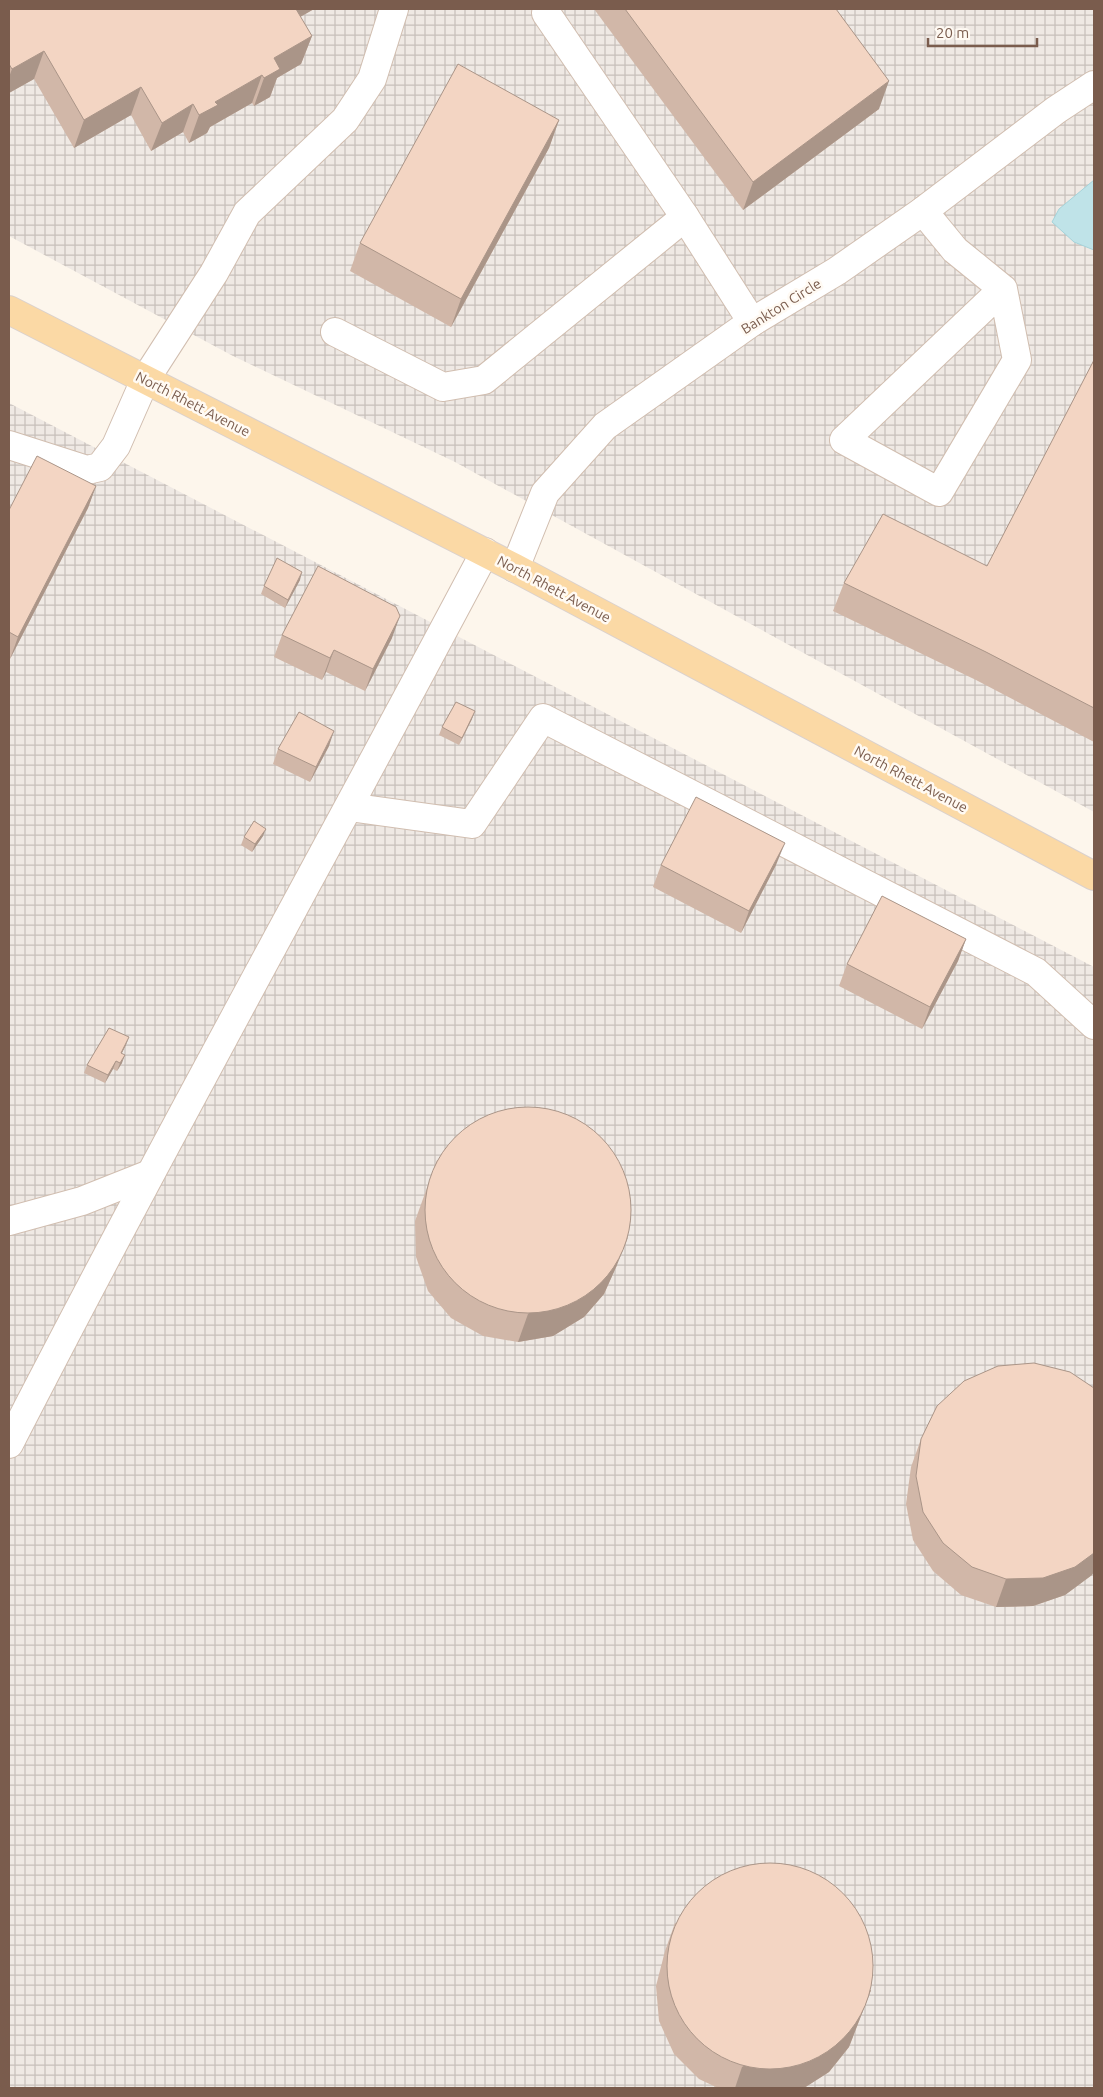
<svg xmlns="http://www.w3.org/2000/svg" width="1103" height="2097" font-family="Ubuntu,sans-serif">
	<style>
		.industrial { fill: url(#industrial-grid) }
		.water { fill: #bfe3e8; stroke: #a5d3da }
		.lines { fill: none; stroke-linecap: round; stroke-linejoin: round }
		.minor-casing { stroke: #d1beb0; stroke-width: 30 }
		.major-casing { stroke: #dad1cd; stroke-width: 30 }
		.minor { stroke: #fff; stroke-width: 28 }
		.major { stroke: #fbd9a5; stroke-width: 28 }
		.wall { fill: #d1b7a8 }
		.shaded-wall { fill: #aa9588 }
		.building { fill: #f3d5c3; stroke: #aa9588 }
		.labels { text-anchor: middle; stroke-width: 5; stroke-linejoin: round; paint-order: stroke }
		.street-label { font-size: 14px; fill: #7a5c4d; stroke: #fffaf3 }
	</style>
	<defs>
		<pattern id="industrial-grid" width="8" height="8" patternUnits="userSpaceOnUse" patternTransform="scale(1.25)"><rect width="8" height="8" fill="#efe9e4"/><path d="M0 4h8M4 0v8" fill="none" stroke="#c7c0bb"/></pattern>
	</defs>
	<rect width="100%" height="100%" fill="#fdf6ec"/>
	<g class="industrial">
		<path d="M9,9H1094V812L455,462L233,356L9,236Z"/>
		<path d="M9,403L1094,967V2088H9Z"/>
	</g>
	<path class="water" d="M1094,180V250L1074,242L1052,222L1059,209Z"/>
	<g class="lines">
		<defs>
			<g id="minor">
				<path d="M546,13L685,217L752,322"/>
				<path d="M923,211L955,250L1003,289L1017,360L939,492L844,440L1003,289"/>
				<path d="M335,332L443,387L484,380L685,217"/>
				<path d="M9,445L87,470L100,467L116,446L145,380L214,273L247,213L345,120L372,79L394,9"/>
				<path d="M515,568L545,493L605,426L752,322L837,271L923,211L1056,110L1094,85"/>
				<path d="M349,807L472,824L543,718L1036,972L1094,1025"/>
				<path d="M9,1221L82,1201L150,1174"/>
				<path d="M9,1444C163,1144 327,850 485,552"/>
			</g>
			<path id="major" d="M9,310L515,568L1094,876"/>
		</defs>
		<use href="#minor" class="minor-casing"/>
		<use href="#major" class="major-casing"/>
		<use href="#minor" class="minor"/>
		<use href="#major" class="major"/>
	</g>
	<g class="wall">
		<path d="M9,9H314L300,17L312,36L301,64L277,78L270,97L254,106L252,103L210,127L207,133L189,143L183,132L151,151L131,115L74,148L34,79L9,93Z"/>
		<path d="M594,9H836L879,109L743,210Z"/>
		<path d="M559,120L549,148L451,327L350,271L360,243Z"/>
		<path d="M1094,360V742L976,680L833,611L844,583L987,566Z"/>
		<path d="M96,486L88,508L10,659L9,658V510Z"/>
		<path d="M300,580L285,608L261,594L264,586Z"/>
		<path d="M282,635L392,638L365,691L326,672L322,680L274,657Z"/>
		<path d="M472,719L459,745L439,735L442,727Z"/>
		<path d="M329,746L310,782L273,764L278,749Z"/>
		<path d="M263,836L252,852L241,845L244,837Z"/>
		<path d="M661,865H776L741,933L653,887Z"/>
		<path d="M966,939L958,961L922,1029L839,986L847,964Z"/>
		<path d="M126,1045L122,1053V1063L117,1071L113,1069L105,1083L84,1073L87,1065Z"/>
		<path d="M437,1160L617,1265L604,1294L584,1317L553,1336L518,1342L483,1336L451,1318L428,1291L416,1257L415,1221Z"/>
		<path d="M921,1439L1092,1575L1065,1595L1033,1606L996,1607L961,1595L933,1571L913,1540L906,1504L911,1467Z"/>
		<path d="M675,1923L871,1990L849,2047L829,2072L804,2088H718L699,2079L674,2054L659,2021L656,1986L665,1951Z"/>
	</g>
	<g class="shaded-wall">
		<path d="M288,9H314L281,28Z"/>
		<path d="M312,36L301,64L277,78L270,97L254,106L264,78L274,58Z"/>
		<path d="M44,51L34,79L9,93V77L12,69Z"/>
		<path d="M262,75L252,103L210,127L207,133L189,143L199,115L215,102Z"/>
		<path d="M889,81L879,109L743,210L753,182Z"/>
		<path d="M141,87L131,115L74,148L84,120Z"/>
		<path d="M193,104L183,132L151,151L162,123Z"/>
		<path d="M559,120L549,148L451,327L461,299Z"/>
		<path d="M96,486L88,508L10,659L18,637Z"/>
		<path d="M302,572L300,580L285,608L288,600Z"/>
		<path d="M400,616L392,638L365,691L373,669Z"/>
		<path d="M334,650L326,672L322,680L330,658Z"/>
		<path d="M475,711L472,719L459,745L462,738Z"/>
		<path d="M334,731L329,746L310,782L316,767Z"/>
		<path d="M266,829L263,836L252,852L255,844Z"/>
		<path d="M785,843L776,865L741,933L749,911Z"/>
		<path d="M966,939L958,961L922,1029L930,1007Z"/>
		<path d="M129,1037L126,1045L118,1060L121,1053Z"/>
		<path d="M125,1055L122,1063L117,1071L120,1063Z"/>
		<path d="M116,1061L113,1069L105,1083L108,1075Z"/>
		<path d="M628,1237L617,1265L604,1294L584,1317L553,1336L518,1342L528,1314Z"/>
		<path d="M1094,1553V1572L1092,1575L1065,1595L1033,1606L996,1607L1006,1579Z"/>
		<path d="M871,1990L849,2047L829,2072L804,2088H735L742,2067Z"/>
	</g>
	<g class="building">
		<path d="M9,9H296L312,36L274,58L280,69L264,78L262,75L215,102L218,105L199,115L193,104L162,123L141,87L84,120L44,51L12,69L9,64Z"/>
		<path d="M625,9H836L889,81L753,182Z"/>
		<path d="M458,64L559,120L461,299L360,243Z"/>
		<path d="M1094,360V708L986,652L844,583L883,514L987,566Z"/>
		<path d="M37,456L96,486L18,637L9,632V510Z"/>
		<path d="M277,558L302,572L288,600L264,586Z"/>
		<path d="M318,566L396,607L400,616L373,669L334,650L330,658L282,635Z"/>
		<path d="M456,702L475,711L462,738L442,727Z"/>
		<path d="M299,712L334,731L316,767L278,749Z"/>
		<path d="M696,797L785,843L749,911L661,865Z"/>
		<path d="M254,821L266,829L255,844L244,837Z"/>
		<path d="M882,896L966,939L930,1007L847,964Z"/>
		<path d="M109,1028L129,1037L121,1053L125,1055L120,1063L116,1061L108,1075L87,1065Z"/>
		<circle cx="528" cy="1210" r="103"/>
		<path d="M1034,1363L1070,1372L1094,1388V1553L1075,1567L1043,1578L1006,1579L972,1567L943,1543L923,1512L916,1476L921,1439L937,1406L964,1381L998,1366Z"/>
		<circle cx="770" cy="1966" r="103"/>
	</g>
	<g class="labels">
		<g class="street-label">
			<text transform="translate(781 306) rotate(-32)" y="5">Bankton Circle</text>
			<text transform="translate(193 404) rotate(27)" y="5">North Rhett Avenue</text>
			<text transform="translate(554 589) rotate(28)" y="5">North Rhett Avenue</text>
			<text transform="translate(911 779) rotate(28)" y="5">North Rhett Avenue</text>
		</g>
	</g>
	<rect width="1103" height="2097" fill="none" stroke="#7a5c4d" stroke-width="20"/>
	<path d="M928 38v8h109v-8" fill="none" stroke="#7a5c4d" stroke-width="2.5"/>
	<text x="936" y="38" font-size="15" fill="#7a5c4d" stroke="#fffaf3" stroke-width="4" paint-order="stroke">20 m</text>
</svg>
